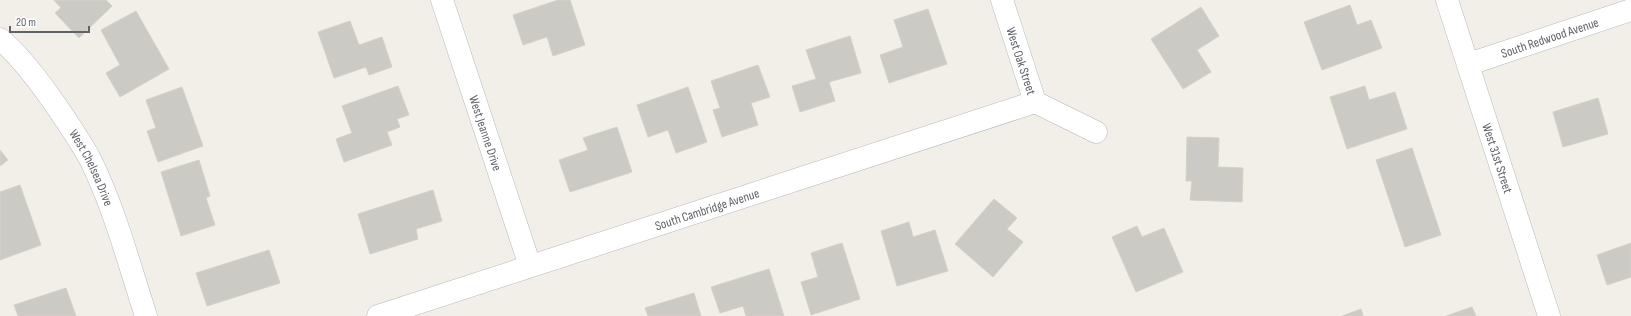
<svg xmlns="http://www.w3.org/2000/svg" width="1631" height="316" font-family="'Sofia Sans Condensed',sans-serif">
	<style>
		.building { fill: #cccac5; stroke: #d6d1c6 }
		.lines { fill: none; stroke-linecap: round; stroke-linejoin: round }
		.street-casing { stroke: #b5b8bc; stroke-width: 23 }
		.street { stroke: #fff; stroke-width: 22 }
		.labels { text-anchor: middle; stroke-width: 4; stroke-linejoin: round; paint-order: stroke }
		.street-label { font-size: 13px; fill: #5f6368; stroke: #fff }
	</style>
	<rect width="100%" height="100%" fill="#f1efe8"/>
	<g class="building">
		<path d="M54,0H106L112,6L79,38L55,13L61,8Z"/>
		<path d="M558,0H570L585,45L553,56L547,37L523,45L513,15Z"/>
		<path d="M1350,5L1357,25L1371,20L1382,48L1322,70L1304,22Z"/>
		<path d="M1201,7L1219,36L1197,50L1211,72L1183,89L1151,39Z"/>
		<path d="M928,9L947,64L889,83L880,55L903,47L894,20Z"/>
		<path d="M136,11L169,69L120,97L106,73L120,65L101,30Z"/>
		<path d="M350,21L359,45L382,37L392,67L369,75L366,67L334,78L318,32Z"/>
		<path d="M850,36L861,73L829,82L835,101L800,112L792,86L816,79L806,50Z"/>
		<path d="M758,65L770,97L751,103L758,125L722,137L713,110L720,108L711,81Z"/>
		<path d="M398,86L409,115L397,119L400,127L387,132L392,145L344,162L336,139L352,133L342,106Z"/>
		<path d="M1365,86L1369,100L1395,92L1407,129L1347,149L1330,97Z"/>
		<path d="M182,87L203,146L158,162L147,131L156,128L146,100Z"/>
		<path d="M688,87L707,142L676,153L668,130L648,137L637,105Z"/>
		<path d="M1598,98L1608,134L1563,147L1553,112Z"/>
		<path d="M617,127L632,172L570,192L559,160L588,150L583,138Z"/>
		<path d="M1187,137L1219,138L1218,167L1243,168L1242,202L1190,200L1192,181H1186Z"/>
		<path d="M1412,148L1441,235L1405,247L1376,160Z"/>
		<path d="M0,150L8,160L0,166Z"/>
		<path d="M199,160L210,196L206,198L215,225L181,236L161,172Z"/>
		<path d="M20,185L41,245L0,260V192Z"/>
		<path d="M433,190L442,221L416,229L418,239L370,254L358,214Z"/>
		<path d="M994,199L1017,218L1007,229L1023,242L993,277L955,244Z"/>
		<path d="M909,222L913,237L935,230L948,271L897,286L881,231Z"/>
		<path d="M1137,226L1142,237L1164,228L1183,272L1136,292L1112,237Z"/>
		<path d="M842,243L860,299L811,315L801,282L818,277L811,253Z"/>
		<path d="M1631,243V277L1607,285L1597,255Z"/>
		<path d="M269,250L280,283L207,306L196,273Z"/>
		<path d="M769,269L784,316H746L743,306L720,313L711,287Z"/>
		<path d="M66,288L76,316H18L14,305Z"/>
		<path d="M694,293L701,316H648L645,308Z"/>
		<path d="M1472,307L1476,316H1446Z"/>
		<path d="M1361,309L1363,316H1342Z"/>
	</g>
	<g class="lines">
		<defs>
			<g id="street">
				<path id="s1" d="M442,0L530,266"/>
				<path id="s2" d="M1002,0L1035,102L1096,132"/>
				<path id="s3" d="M1447,0L1549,316"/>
				<path id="s4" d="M0,39C19,55 35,76 50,97C64,117 79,138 91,161C115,210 129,264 146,316"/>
				<path id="s5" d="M1469,64L1631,10"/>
				<path id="s6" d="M378,316L1035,102"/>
			</g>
		</defs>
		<use href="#street" class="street-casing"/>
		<use href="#street" class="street"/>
	</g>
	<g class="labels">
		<g class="street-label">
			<text dy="5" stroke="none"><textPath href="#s5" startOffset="85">South Redwood Avenue</textPath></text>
			<text dy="5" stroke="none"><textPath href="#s2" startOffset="64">West Oak Street</textPath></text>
			<text dy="5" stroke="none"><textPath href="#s1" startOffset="140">West Jeanne Drive</textPath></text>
			<text dy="5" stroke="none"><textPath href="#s3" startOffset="166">West 31st Street</textPath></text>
			<text dy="5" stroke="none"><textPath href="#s4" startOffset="159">West Chelsea Drive</textPath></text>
			<text dy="5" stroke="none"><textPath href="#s6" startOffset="346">South Cambridge Avenue</textPath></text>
		</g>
	</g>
	<path d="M10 26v6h79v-6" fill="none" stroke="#5f6368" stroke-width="2"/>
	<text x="16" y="26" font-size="12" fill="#5f6368" stroke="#ffffff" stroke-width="3" paint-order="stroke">20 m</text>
</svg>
